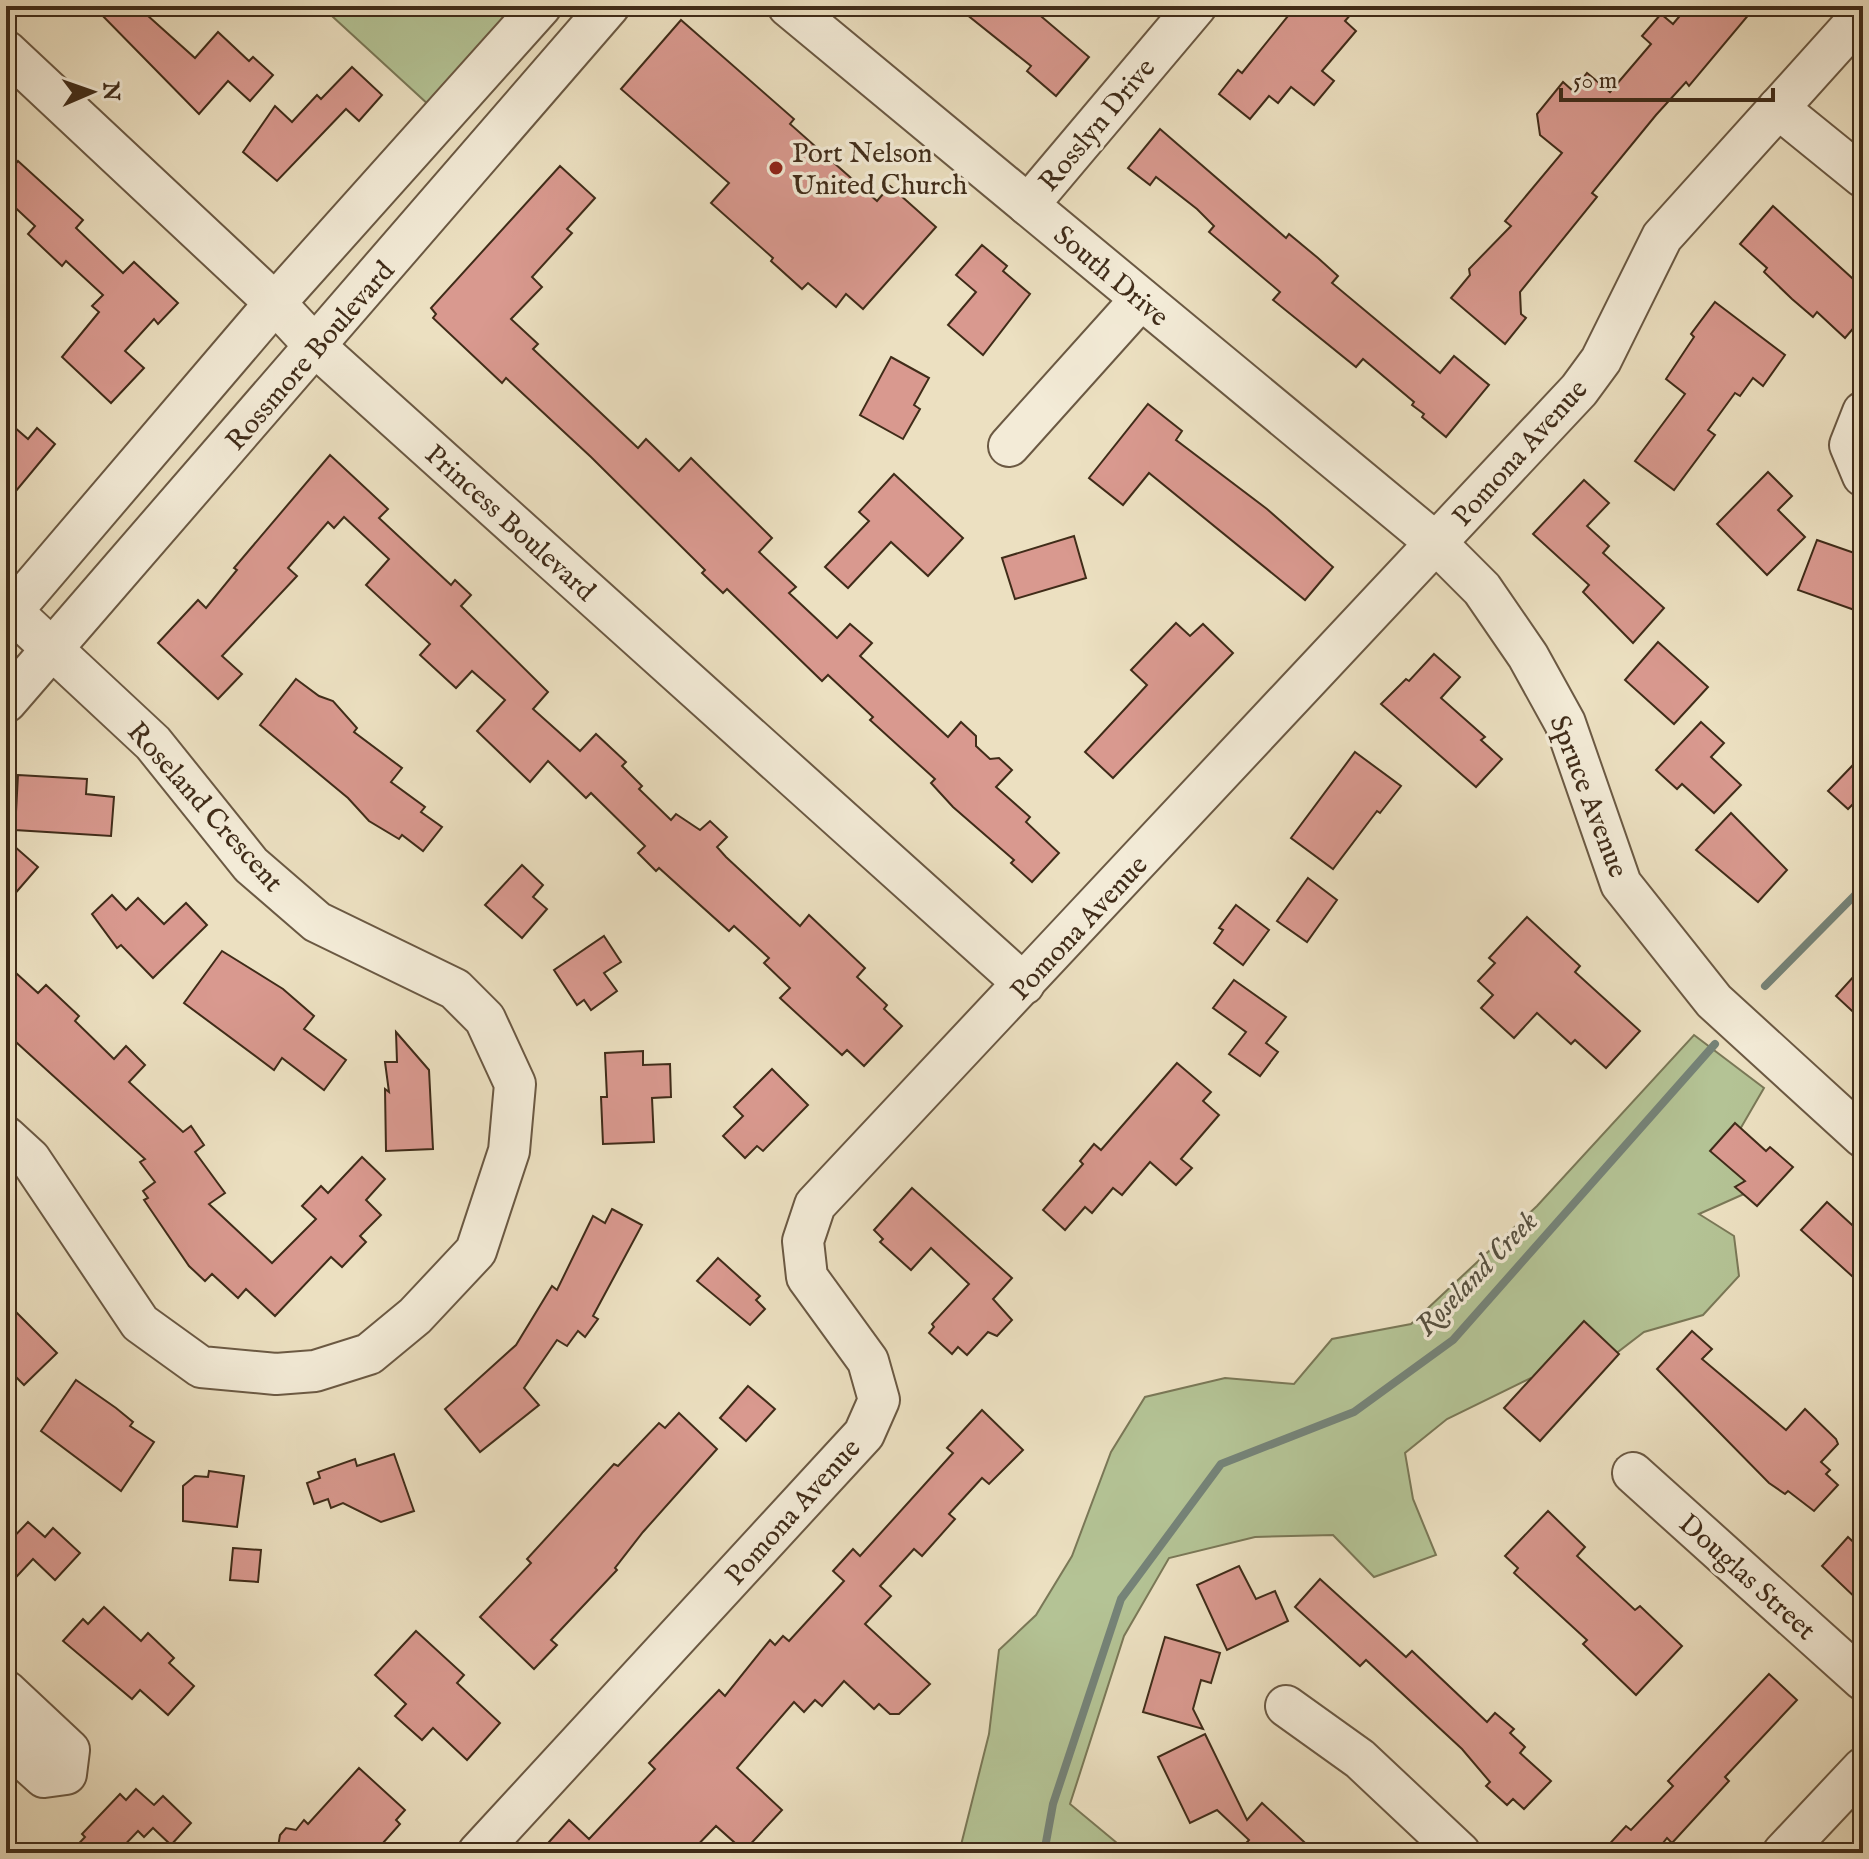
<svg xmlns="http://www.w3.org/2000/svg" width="1869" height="1859" font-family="'IM FELL English',serif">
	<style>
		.green { fill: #b4c395; stroke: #7a7857; stroke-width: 2 }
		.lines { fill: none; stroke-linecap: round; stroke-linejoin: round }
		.stream { stroke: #758378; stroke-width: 8 }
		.building { fill: #d9998f; stroke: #402c19; stroke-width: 2 }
		.minor-casing { stroke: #6b5943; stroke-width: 44 }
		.minor { stroke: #f3ebd7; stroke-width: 40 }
		.poi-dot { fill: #8f2418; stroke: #f3ebd7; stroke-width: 3 }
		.labels { text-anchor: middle; stroke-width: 7; stroke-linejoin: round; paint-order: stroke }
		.street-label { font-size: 28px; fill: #402c19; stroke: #f3ebd7 }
		.poi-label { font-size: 28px; fill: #402c19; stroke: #f3ebd7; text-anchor: start }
		.water-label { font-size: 30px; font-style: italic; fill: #565040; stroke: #f3ebd7 }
	</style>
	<rect width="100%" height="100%" fill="#ece0c1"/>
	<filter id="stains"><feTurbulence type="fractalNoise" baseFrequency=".0025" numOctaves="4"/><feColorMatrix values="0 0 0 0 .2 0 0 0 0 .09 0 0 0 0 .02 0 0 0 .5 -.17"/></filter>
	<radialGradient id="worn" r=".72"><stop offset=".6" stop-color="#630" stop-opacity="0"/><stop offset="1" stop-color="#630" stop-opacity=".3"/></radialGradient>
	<g class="green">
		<path d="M321,6H517L430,106Z"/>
		<path d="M1694,1035L1764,1088L1739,1131L1749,1153L1744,1194L1699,1214L1734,1236L1739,1276L1703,1315L1644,1332L1584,1378H1531L1447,1419L1405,1453L1413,1499L1436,1555L1374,1577L1333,1535L1255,1537L1169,1558L1124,1636L1070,1804L1129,1853H959L989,1734L999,1650L1036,1615L1072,1556L1111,1452L1145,1397L1225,1378L1294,1384L1332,1339L1411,1324L1537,1206Z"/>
	</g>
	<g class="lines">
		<g class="stream">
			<path d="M1765,986L1863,887"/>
			<path d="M1044,1853L1053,1804L1121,1599L1221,1464L1354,1412L1453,1340L1715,1044"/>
		</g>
	</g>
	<g class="building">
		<path d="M93,6H137L195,58L218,32L249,61L253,57L273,75L250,101L228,81L199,114Z"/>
		<path d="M956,6H1029L1089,57L1056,96L1027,71L1031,66Z"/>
		<path d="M1296,6H1358L1345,21L1356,31L1322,71L1334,81L1314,105L1291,87L1278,103L1269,96L1250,119L1219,94L1238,70L1242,73Z"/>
		<path d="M1688,6H1756L1689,86L1686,82L1656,115L1592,193L1597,197L1520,292L1521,314L1526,318L1505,344L1451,298L1470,275L1469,269L1511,226L1505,221L1562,153L1540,135L1537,114L1563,82L1573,91L1587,73L1610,92L1651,44L1642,36L1661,14L1673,24Z"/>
		<path d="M681,20L794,119L790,124L877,201L890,186L936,227L863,309L846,294L836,307L808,283L802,289L771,261L773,258L711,203L729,183L621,89Z"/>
		<path d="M352,67L382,95L359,121L346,109L277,181L243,152L275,106L292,122L317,95L321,99Z"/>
		<path d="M1160,129L1286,238L1289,234L1318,258L1338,276L1332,283L1440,373L1454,356L1489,385L1446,437L1422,417L1424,414L1412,405L1414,402L1363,359L1356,367L1273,300L1280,292L1209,232L1214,226L1197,209L1156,177L1150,185L1128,168Z"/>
		<path d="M18,161L83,220L76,228L123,273L134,262L178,303L158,324L154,319L125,351L144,368L111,403L62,357L99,312L92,306L103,295L66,261L62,266L28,234L35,226L6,199V174Z"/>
		<path d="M560,166L595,198L567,229L572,233L532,277L542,287L511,319L538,344L533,349L638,448L646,439L679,471L691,458L772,538L759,552L796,587L789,593L837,638L850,624L872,643L860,656L948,737L961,722L976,736V746L990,759L999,758L1012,770L996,787L1030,817L1026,822L1059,853L1032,882L1011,863L1014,860L953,807L931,783L935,779L870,720L873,717L828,675L822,681L727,589L723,593L702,573L705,570L591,457L506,378L502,383L433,318L436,314L431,308Z"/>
		<path d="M1773,206L1863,288V317L1845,338L1817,312L1813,317L1792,299L1764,272L1767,268L1740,244Z"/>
		<path d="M982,245L1007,266L1003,271L1030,294L983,355L948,325L976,292L956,275Z"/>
		<path d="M1715,302L1785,355L1763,386L1753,378L1740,396L1735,393L1708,430L1715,435L1674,490L1635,461L1685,394L1666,379L1694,337L1691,334Z"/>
		<path d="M891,357L929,378L914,405L920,409L903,439L860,415Z"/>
		<path d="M1148,404L1182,431L1176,440L1267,509L1333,567L1305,600L1149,473L1123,505L1089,478Z"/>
		<path d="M6,420L28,439L37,428L55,444L6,503Z"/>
		<path d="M330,455L388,509L379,518L451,585L455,580L471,595L461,606L548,692L533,709L580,751L596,734L626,762L622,766L642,786L639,789L671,820L676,814L700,830L710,821L727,837L717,847L726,857L800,926L809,915L865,968L857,977L887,1005L884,1009L902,1026L864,1066L847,1050L842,1055L780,998L790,988L764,963L769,958L734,926L729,931L659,868L656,871L638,853L645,846L591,793L586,798L548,761L530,782L477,731L505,700L472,671L456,688L420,655L430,644L366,585L389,559L344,517L334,528L328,522L288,568L297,576L222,656L242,674L218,699L158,643L198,600L206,608L237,570L234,568Z"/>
		<path d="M1768,472L1792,496L1778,510L1805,537L1767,575L1717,524Z"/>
		<path d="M894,474L963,538L928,576L891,542L848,588L825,567L869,521L859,512Z"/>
		<path d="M1584,480L1609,503L1587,526L1609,546L1603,553L1664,608L1633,643L1583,592L1589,585L1533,534Z"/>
		<path d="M1074,536L1086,578L1015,599L1002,558Z"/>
		<path d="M1817,540L1863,556V613L1798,590Z"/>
		<path d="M1176,623L1190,636L1203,624L1233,653L1113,778L1085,752L1147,685L1131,670Z"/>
		<path d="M1658,642L1708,687L1674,724L1625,680Z"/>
		<path d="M1434,654L1460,677L1441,698L1485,737L1481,740L1502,759L1476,787L1381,704L1406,679L1409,681Z"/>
		<path d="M296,679L319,696L333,701L357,728L354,732L402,768L391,782L425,807L421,812L442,827L423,851L402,835L399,839L369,821L348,798L260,725Z"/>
		<path d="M1701,722L1724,743L1711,757L1741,785L1714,813L1682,784L1677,789L1656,770Z"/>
		<path d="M1355,752L1401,786L1380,813L1377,811L1333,869L1291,838Z"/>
		<path d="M1852,766L1863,776V794L1848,809L1828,791Z"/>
		<path d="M18,775L87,779L86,794L114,797L111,836L15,830Z"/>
		<path d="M1731,813L1787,870L1758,902L1696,850Z"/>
		<path d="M6,839L38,867L6,904Z"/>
		<path d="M522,865L543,885L533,897L547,909L522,938L485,905Z"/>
		<path d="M1308,878L1337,900L1307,942L1277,921Z"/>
		<path d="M112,895L126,910L138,898L164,924L186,903L207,925L153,978L121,945L117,948L92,914Z"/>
		<path d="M1236,905L1269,930L1243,965L1214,943L1223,930L1219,928Z"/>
		<path d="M1527,917L1580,966L1575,972L1640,1031L1606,1068L1575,1040L1571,1044L1537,1013L1514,1038L1481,1008L1493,995L1478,981L1495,963L1489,958Z"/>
		<path d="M604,936L621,962L604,973L617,991L591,1010L584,1000L577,1005L554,970Z"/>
		<path d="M222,951L283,989L314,1016L304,1029L346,1060L324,1090L282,1058L274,1070L184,1003Z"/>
		<path d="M1863,966V1021L1836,996Z"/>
		<path d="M16,973L38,993L46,985L79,1016L75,1021L114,1059L126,1046L145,1065L129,1082L183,1132L191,1126L204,1145L195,1152L225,1193L209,1204L272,1263L316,1219L302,1206L321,1186L328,1193L362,1157L385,1179L366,1200L381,1215L360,1236L366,1242L342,1267L331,1257L275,1316L246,1289L238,1298L212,1274L205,1281L189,1266L144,1200L148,1198L143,1191L155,1182L140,1162L145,1159L6,1033V984Z"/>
		<path d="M1234,980L1286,1017L1266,1043L1278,1052L1260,1076L1229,1054L1246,1032L1213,1008Z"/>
		<path d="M396,1032L429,1070L433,1149L386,1151L385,1089L389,1092L385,1062H397Z"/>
		<path d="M643,1051V1065L670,1064L671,1097L652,1098L654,1142L603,1144L601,1097H607L605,1053Z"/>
		<path d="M1177,1063L1211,1092L1203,1101L1219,1115L1181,1159L1192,1168L1176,1185L1150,1162L1122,1195L1113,1188L1092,1213L1085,1207L1065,1230L1043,1210L1083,1164L1080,1161L1094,1144L1101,1150Z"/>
		<path d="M772,1069L808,1105L763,1151L757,1146L745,1158L723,1136L743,1116L734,1107Z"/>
		<path d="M1735,1123L1766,1151L1770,1147L1793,1167L1757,1206L1735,1187L1745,1181L1710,1151Z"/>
		<path d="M912,1188L1012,1278L993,1299L1012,1320L997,1336L988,1332L967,1355L958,1347L952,1354L929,1333L934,1327L932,1324L969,1284L931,1248L911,1270L880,1242L883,1239L874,1230Z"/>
		<path d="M1827,1202L1863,1235V1286L1801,1230Z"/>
		<path d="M612,1209L642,1225L593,1316L598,1319L585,1337L578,1331L567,1346L557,1340L524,1388L539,1405L480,1452L445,1409L516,1345L552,1286L557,1290L593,1216L605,1223Z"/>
		<path d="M718,1258L760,1296L756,1300L765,1309L750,1325L697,1281Z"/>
		<path d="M6,1302L57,1353L24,1385L6,1367Z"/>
		<path d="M1584,1321L1619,1354L1540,1441L1504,1408Z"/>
		<path d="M1692,1331L1712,1349L1702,1359L1786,1430L1805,1409L1836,1439L1838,1444L1821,1462L1830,1470L1826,1474L1838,1485L1814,1511L1788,1491L1785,1494L1769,1483L1657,1369Z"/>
		<path d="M76,1380L116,1408L133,1422L130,1426L154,1442L121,1491L41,1431Z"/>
		<path d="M748,1386L775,1409L746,1441L720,1418Z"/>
		<path d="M982,1410L1023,1450L989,1484L982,1478L949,1514L955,1519L922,1556L914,1549L880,1586L891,1596L865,1624L930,1684L899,1714H890L879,1704L874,1709L844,1681L822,1706L815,1700L804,1712L794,1702L737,1768L782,1810L744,1851L716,1826L690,1853H539L569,1820L589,1839L655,1769L649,1763L719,1690L725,1696L770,1640L775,1645L783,1636L789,1641L844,1581L833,1571L853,1549L860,1556L953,1453L947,1448Z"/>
		<path d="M679,1413L717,1449L643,1532L615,1568L617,1570L551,1640L557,1645L534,1669L480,1617L531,1563L527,1559L614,1464L618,1466L659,1423L665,1428Z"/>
		<path d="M394,1454L414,1511L381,1522L343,1503L331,1508L328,1499L314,1504L307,1483L320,1478L318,1472L355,1459L357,1466Z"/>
		<path d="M209,1471L244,1476L237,1527L183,1521V1486L195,1476L208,1477Z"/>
		<path d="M1548,1511L1585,1547L1577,1556L1635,1610L1640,1606L1682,1646L1636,1695L1583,1644L1587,1640L1514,1573L1518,1568L1505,1556Z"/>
		<path d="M28,1522L45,1537L53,1528L80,1553L55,1580L33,1559L6,1588V1545Z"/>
		<path d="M1848,1537L1863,1551V1605L1822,1566Z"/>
		<path d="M233,1548L261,1550L258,1582L230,1580Z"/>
		<path d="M1239,1566L1256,1599L1275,1591L1288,1621L1227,1650L1197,1585Z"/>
		<path d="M1320,1579L1406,1657L1412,1651L1487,1722L1495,1713L1514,1729L1510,1733L1525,1747L1520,1753L1551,1781L1524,1809L1513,1799L1507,1805L1486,1786L1490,1782L1462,1749L1366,1660L1360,1666L1295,1607Z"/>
		<path d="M104,1607L141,1641L148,1633L174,1658L169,1663L194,1686L168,1715L140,1690L132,1699L63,1641L83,1619L88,1624Z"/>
		<path d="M416,1631L464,1675L457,1683L500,1723L467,1760L433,1728L422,1740L395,1716L406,1704L375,1675Z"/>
		<path d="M1165,1637L1220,1653L1211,1683L1201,1680L1193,1709L1203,1729L1143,1712Z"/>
		<path d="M1769,1674L1797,1700L1725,1777L1729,1781L1672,1843L1667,1838L1655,1853H1601L1626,1826L1631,1830L1673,1786L1668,1781Z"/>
		<path d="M1205,1734L1247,1820L1262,1803L1316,1853H1237L1249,1840L1217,1810L1190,1823L1158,1757Z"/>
		<path d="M359,1768L405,1810L396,1820L400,1824L374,1853H277L280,1835L286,1828L296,1830L304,1820L308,1824Z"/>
		<path d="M136,1789L154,1805L163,1796L191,1823L171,1845L153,1828L144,1837L138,1831L117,1853H70L85,1837L82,1834L120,1794L126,1800Z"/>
	</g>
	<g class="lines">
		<defs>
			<g id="minor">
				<path d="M788,6L1436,543L1482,589L1528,656L1565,723L1621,884L1714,1001L1863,1137"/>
				<path d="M6,51L275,303L316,347L1024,984"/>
				<path d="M1778,108L1863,177"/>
				<path d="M1028,205L1196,6"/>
				<path d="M1863,412L1850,445L1863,476"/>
				<path d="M1009,446L1141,299"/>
				<path d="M6,606L153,743L251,865L317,922L455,989L485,1019L515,1084L509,1151L476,1251L415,1316L369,1354L315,1371L276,1374L201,1367L140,1323L30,1159L6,1137"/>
				<path d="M6,618L275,303L541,6"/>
				<path d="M6,702L609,6"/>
				<path d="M1633,1473L1863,1680"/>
				<path d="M6,1691L69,1750L66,1774L44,1777L6,1743"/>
				<path d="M1286,1706L1360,1759L1460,1853"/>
				<path d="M478,1853L864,1434L879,1400L868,1361L807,1277L803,1241L815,1205L1579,390L1601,360L1662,237L1863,14"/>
				<path d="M1783,1853L1863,1768"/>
			</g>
		</defs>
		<use href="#minor" class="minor-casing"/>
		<use href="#minor" class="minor"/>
	</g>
	<circle class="poi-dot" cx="776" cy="168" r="8"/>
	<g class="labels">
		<g class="street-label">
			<text transform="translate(1096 124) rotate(-50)" y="10">Rosslyn Drive</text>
			<text transform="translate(1112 275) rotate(40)" y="10">South Drive</text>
			<text transform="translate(309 355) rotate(-49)" y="10">Rossmore Boulevard</text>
			<text transform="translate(1519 452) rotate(-48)" y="10">Pomona Avenue</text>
			<text transform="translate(511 522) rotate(42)" y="10">Princess Boulevard</text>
			<text transform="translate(1590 796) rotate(69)" y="10">Spruce Avenue</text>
			<text transform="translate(206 806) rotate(48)" y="10">Roseland Crescent</text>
			<text transform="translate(1078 927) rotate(-47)" y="10">Pomona Avenue</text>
			<text transform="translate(792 1511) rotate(-48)" y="10">Pomona Avenue</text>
			<text transform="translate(1748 1576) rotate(42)" y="10">Douglas Street</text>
		</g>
		<g class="poi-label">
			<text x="792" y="162">Port Nelson<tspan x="792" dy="32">United Church</tspan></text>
		</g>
		<g class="water-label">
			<text transform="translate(1476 1273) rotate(-46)" y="10">Roseland Creek</text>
		</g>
	</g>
	<rect width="1869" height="1859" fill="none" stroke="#ece0c1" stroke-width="32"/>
	<rect x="8" y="8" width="1853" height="1843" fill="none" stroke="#402c19" stroke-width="4"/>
	<rect x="16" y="16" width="1837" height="1827" fill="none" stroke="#402c19" stroke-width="2"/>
	<g transform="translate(92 92) rotate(88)" stroke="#f3ebd7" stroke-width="6" paint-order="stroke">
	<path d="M0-6L14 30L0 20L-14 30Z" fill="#402c19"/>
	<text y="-12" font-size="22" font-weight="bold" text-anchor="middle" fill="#402c19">N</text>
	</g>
	<path d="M1561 88v12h212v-12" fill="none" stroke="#402c19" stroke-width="4"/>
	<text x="1573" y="88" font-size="24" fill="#402c19" stroke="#f3ebd7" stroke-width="6" paint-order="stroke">50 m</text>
	<rect width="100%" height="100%" filter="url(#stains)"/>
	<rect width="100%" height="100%" fill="url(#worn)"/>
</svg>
